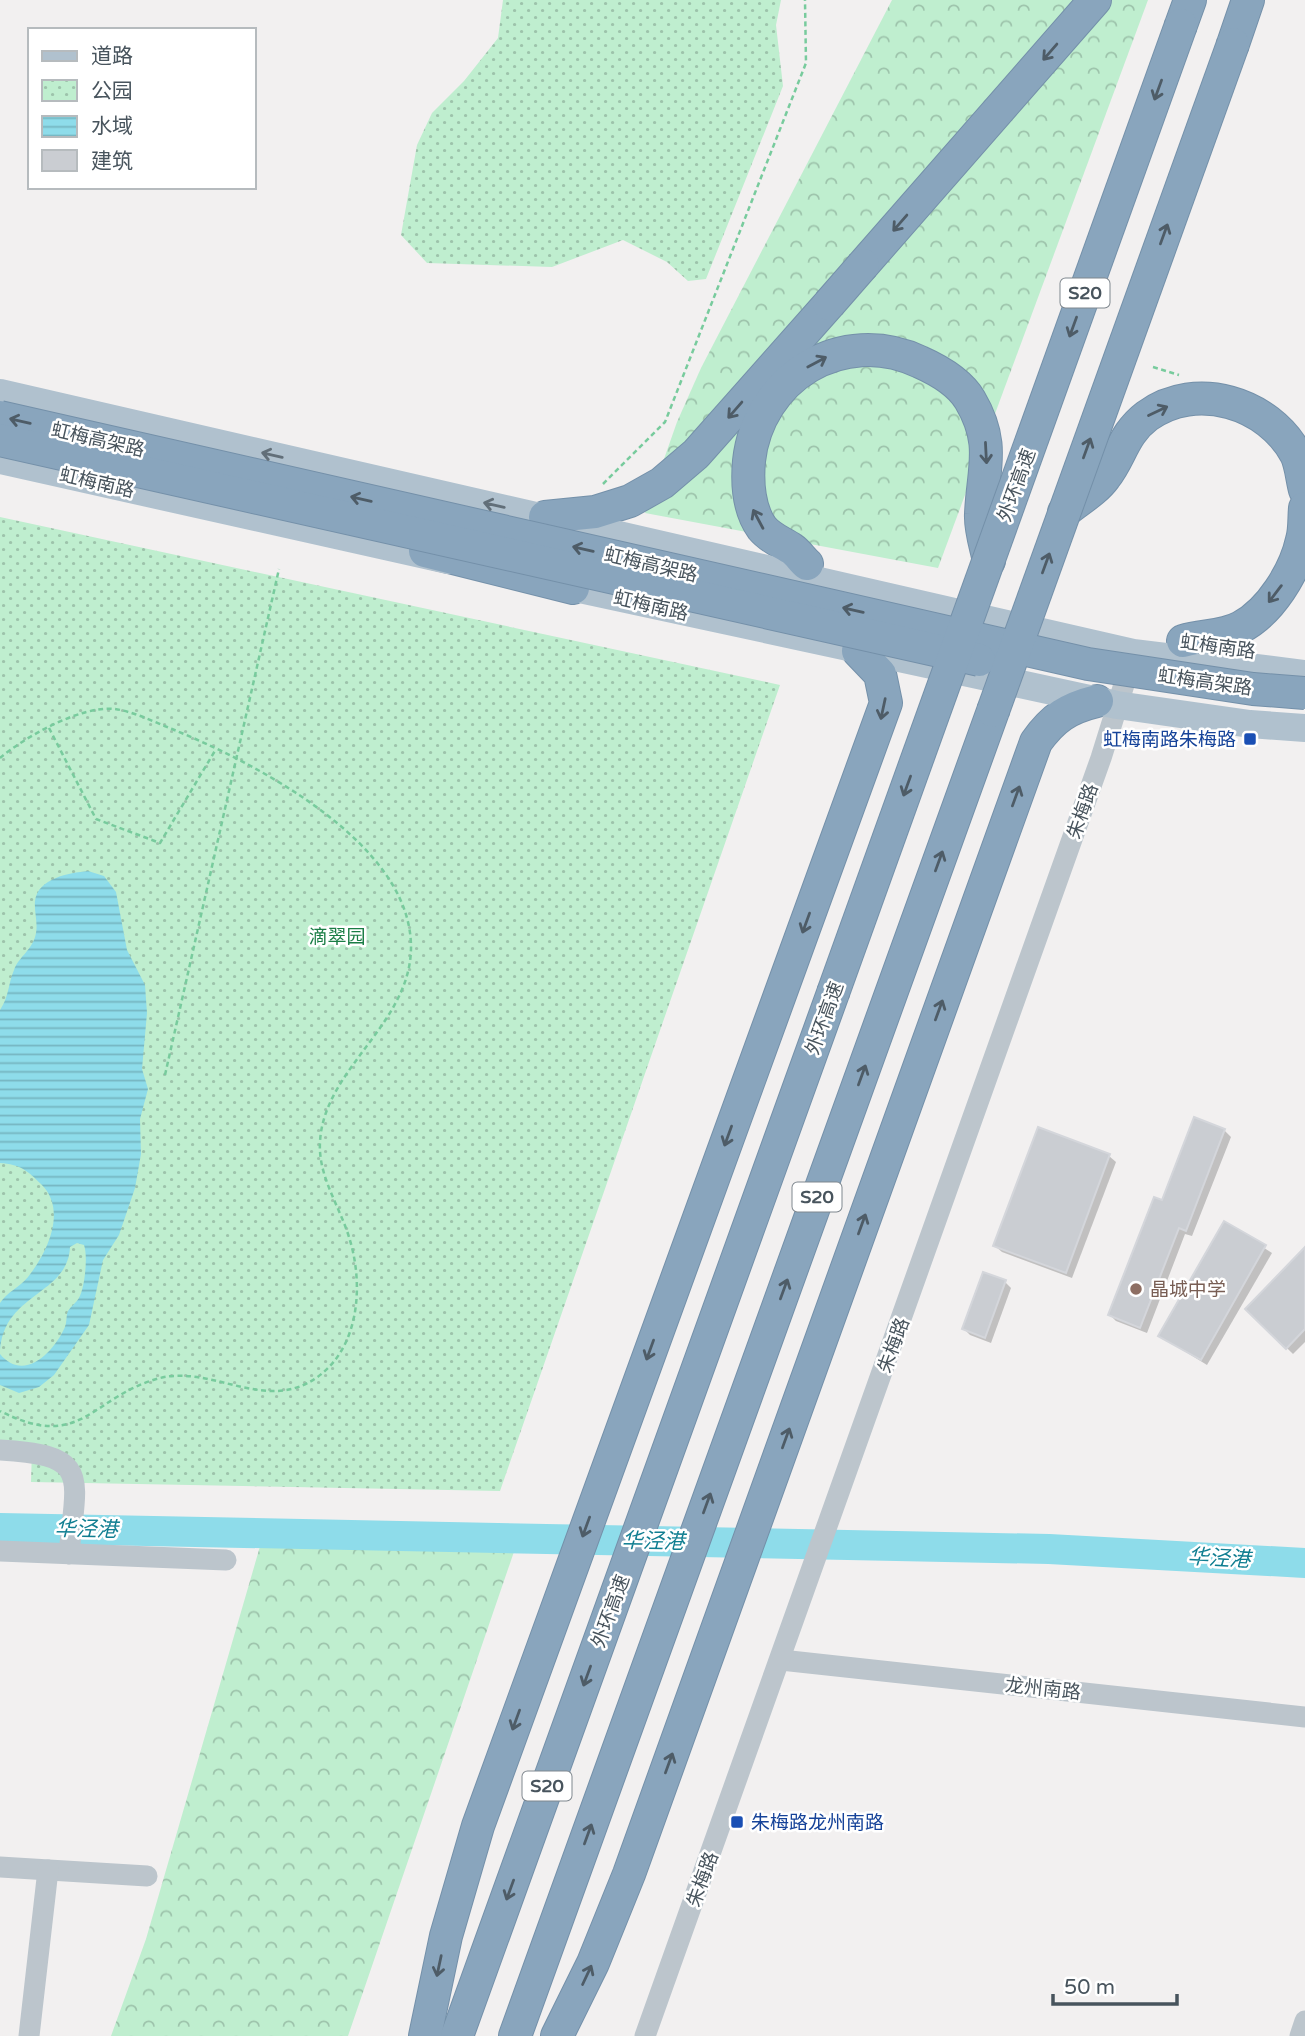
<svg xmlns="http://www.w3.org/2000/svg" width="1305" height="2036" font-family="'Varela Round','Noto Sans SC',sans-serif">
	<style>
		.forest { fill: url(#forest-crowns) }
		.park { fill: url(#park-dots) }
		.water { fill: url(#water-rules); fill-rule: evenodd }
		.shadow { fill: #0003 }
		.lines { fill: none; stroke-linecap: round; stroke-linejoin: round }
		.river { stroke: #8edcea; stroke-width: 30 }
		.building { fill: #cacdd2; stroke: #d4d6db; stroke-width: 2 }
		.highway-casing { stroke: #7490a9; stroke-width: 34 }
		.path { stroke: #78cb9d; stroke-width: 2.5; stroke-dasharray: 5 3.5; stroke-linecap: butt }
		.minor { stroke: #bcc5cc; stroke-width: 21 }
		.major { stroke: #b0c1ce; stroke-width: 28 }
		.highway { stroke: #89a5bd; stroke-width: 32 }
		.highway-bridge-casing { stroke: #7490a9; stroke-width: 34; stroke-linecap: butt }
		.highway-bridge { stroke: #89a5bd; stroke-width: 32 }
		.oneway { stroke: #4e5c67 }
		.oneway2 { stroke: #626f79 }
		.transit-dot { fill: #1a4fb4; stroke: #fff; stroke-width: 2.5 }
		.education-dot { fill: #8d6e63; stroke: #fff; stroke-width: 2.5 }
		.labels { text-anchor: middle; stroke-width: 5; stroke-linejoin: round; paint-order: stroke }
		.shield { fill: #fff; stroke: #7f878e; stroke-width: 2 }
		.shield-label { font-size: 18px; font-weight: bold; fill: #48545d }
		.street-label { font-size: 19px; fill: #48545d; stroke: #fff }
		.transit-label { font-size: 19px; fill: #164399; stroke: #fff; text-anchor: end }
		.park-label { font-size: 19px; fill: #1a7d45; stroke: #fff }
		.education-label { font-size: 19px; fill: #785e54; stroke: #fff; text-anchor: start }
		.water-label { font-size: 21px; font-style: italic; fill: #107e91; stroke: #fff }
	</style>
	<defs>
		<pattern id="forest-crowns" width="20" height="18" patternUnits="userSpaceOnUse" patternTransform="scale(1.75)"><rect width="20" height="18" fill="#bfeecf"/><path d="M2 6a3 3 0 1 1 6 0M12 15a3 3 0 1 1 6 0" fill="none" stroke="#9dc3ab"/></pattern>
		<pattern id="park-dots" width="8" height="8" patternUnits="userSpaceOnUse" patternTransform="scale(1.75)"><rect width="8" height="8" fill="#bfeecf"/><path d="M2 2h.1M6 6h.1" fill="none" stroke="#9dc3ab" stroke-width="1.8" stroke-linecap="round"/></pattern>
		<pattern id="water-rules" width="6" height="5" patternUnits="userSpaceOnUse" patternTransform="scale(1.75)"><rect width="6" height="5" fill="#8edcea"/><path d="M0 2.5h6" fill="none" stroke="#76b5c1"/></pattern>
	</defs>
	<rect width="100%" height="100%" fill="#f2f0f0"/>
	<g class="forest">
		<path d="M892,0H1148L938,568L645,513L677,422L701,368Z"/>
		<path d="M518,1540L348,2036H111L146,1939L261,1543Z"/>
	</g>
	<g class="park">
		<path d="M503,0H781L776,25L783,86L706,279L688,281L667,262L623,240L552,267L427,263L401,235L417,145L432,113L464,81L498,38Z"/>
		<path d="M0,517L780,685L500,1491L31,1482L32,1449L0,1447Z"/>
	</g>
	<path class="water" d="M88,871L104,876L116,892L127,950L145,985L147,1013L142,1069L148,1089L140,1119L141,1154L135,1188L119,1235L103,1260L89,1325L54,1375L39,1387L19,1393L0,1385V1303C7,1292 20,1287 28,1277C47,1253 68,1210 41,1184C28,1171 20,1164 0,1163V1010C9,997 8,984 14,970C19,956 33,950 36,933C38,923 34,911 35,901C38,878 69,873 88,871ZM77,1243L84,1245C88,1256 85,1287 79,1298C76,1303 71,1306 68,1311C66,1315 67,1322 65,1327C54,1352 24,1383 0,1354C1,1293 68,1296 70,1247Z"/>
	<g class="shadow">
		<path d="M1224,1130L1231,1137L1192,1236L1185,1234L1147,1333L1116,1321L1110,1315L1163,1202Z"/>
		<path d="M1109,1156L1116,1162L1072,1278L1002,1252L995,1246Z"/>
		<path d="M1225,1223L1272,1253L1207,1365L1160,1336Z"/>
		<path d="M1305,1250V1342L1293,1354L1247,1309Z"/>
		<path d="M1005,1282L1011,1288L991,1343L970,1335L964,1329Z"/>
	</g>
	<g class="lines">
		<path class="river" d="M0,1528L1049,1549L1305,1563"/>
	</g>
	<g class="building">
		<path d="M1194,1117L1225,1129L1186,1231L1179,1228L1140,1328L1108,1315L1154,1197L1162,1200Z"/>
		<path d="M1038,1127L1110,1154L1066,1273L993,1246Z"/>
		<path d="M1224,1221L1266,1245L1201,1360L1158,1336Z"/>
		<path d="M1305,1247V1329L1286,1349L1245,1309Z"/>
		<path d="M983,1272L1006,1280L985,1338L962,1329Z"/>
	</g>
	<g class="lines">
		<defs>
			<g id="highway">
				<path d="M1181,25L1190,0"/>
				<path d="M1233,44L1248,0"/>
				<path d="M863,265L1095,0"/>
				<path d="M1064,512C1077,501 1095,491 1105,477C1121,457 1123,434 1147,416C1196,380 1269,403 1296,454C1301,464 1302,479 1305,490"/>
				<path d="M545,517L595,512L630,501L662,483L696,454L829,304"/>
				<path d="M425,551L573,588"/>
				<path d="M807,564C802,560 798,553 792,549C782,542 771,539 762,528C749,510 747,483 749,461C758,378 842,325 920,362C938,370 960,383 970,400C996,444 983,468 981,514C980,529 986,546 989,561"/>
				<path d="M1183,641C1202,635 1223,637 1241,627C1270,612 1295,572 1302,540C1305,530 1304,518 1305,508"/>
				<path d="M425,2036L446,1936L478,1826L886,703L880,674L858,651"/>
				<path d="M457,2036L833,993"/>
				<path d="M515,2036L993,711"/>
				<path d="M557,2036L593,1963L629,1874L1036,742C1053,718 1068,708 1097,701"/>
			</g>
		</defs>
		<use href="#highway" class="highway-casing"/>
		<g class="path">
			<path d="M1153,367L1179,375"/>
			<path d="M603,484L665,422L806,63L805,0"/>
			<path d="M49,728L96,819L160,843L216,749"/>
			<path d="M0,758C26,736 82,705 115,709C135,712 154,722 172,729C251,761 383,830 407,918C433,1014 324,1060 320,1142C318,1176 339,1205 349,1237C364,1284 360,1348 316,1378C265,1413 213,1365 160,1378C91,1396 82,1453 0,1411"/>
			<path d="M165,1075L279,569"/>
		</g>
		<g class="minor">
			<path d="M0,1450C92,1455 76,1476 69,1554"/>
			<path d="M0,1551L226,1560"/>
			<path d="M781,1660L1305,1717"/>
			<path d="M0,1867L147,1876"/>
			<path d="M29,2036L48,1870"/>
			<path d="M645,2036L1101,758L1132,659"/>
			<path d="M1300,2036L1305,2021"/>
		</g>
		<g class="major">
			<path d="M0,393L1133,653L1305,674"/>
			<path d="M0,460L448,560"/>
			<path d="M552,583L1117,705L1250,724L1305,728"/>
		</g>
		<use href="#highway" class="highway"/>
		<defs>
			<g id="highway-bridge">
				<path d="M829,304L863,265"/>
				<path d="M0,417L1088,664L1253,689L1305,693"/>
				<path d="M0,440L979,660"/>
				<path d="M993,711L1233,44"/>
				<path d="M833,993L1181,25"/>
			</g>
		</defs>
		<use href="#highway-bridge" class="highway-bridge-casing"/>
		<use href="#highway-bridge" class="highway-bridge"/>
	</g>
	<defs><path id="oneway-shaft" d="M-6 0H5M1.5-3L5.5 0L1.5 3" fill="none" stroke-width="1.6" stroke-linecap="round" stroke-linejoin="round" transform="scale(1.75)"/></defs>
	<g class="oneway">
		<use href="#oneway-shaft" transform="translate(1050 52) rotate(131)"/>
		<use href="#oneway-shaft" transform="translate(1158 90) rotate(110)"/>
		<use href="#oneway-shaft" transform="translate(900 223) rotate(131)"/>
		<use href="#oneway-shaft" transform="translate(1164 234) rotate(-70)"/>
		<use href="#oneway-shaft" transform="translate(1073 327) rotate(110)"/>
		<use href="#oneway-shaft" transform="translate(817 362) rotate(-28)"/>
		<use href="#oneway-shaft" transform="translate(735 410) rotate(131)"/>
		<use href="#oneway-shaft" transform="translate(1158 411) rotate(-25)"/>
		<use href="#oneway-shaft" transform="translate(20 421) rotate(-167)"/>
		<use href="#oneway-shaft" transform="translate(1087 448) rotate(-70)"/>
		<use href="#oneway-shaft" transform="translate(986 453) rotate(87)"/>
		<use href="#oneway-shaft" transform="translate(361 499) rotate(-167)"/>
		<use href="#oneway-shaft" transform="translate(758 519) rotate(-118)"/>
		<use href="#oneway-shaft" transform="translate(583 549) rotate(-167)"/>
		<use href="#oneway-shaft" transform="translate(1046 563) rotate(-70)"/>
		<use href="#oneway-shaft" transform="translate(1275 594) rotate(127)"/>
		<use href="#oneway-shaft" transform="translate(853 610) rotate(-167)"/>
		<use href="#oneway-shaft" transform="translate(883 709) rotate(102)"/>
		<use href="#oneway-shaft" transform="translate(907 786) rotate(110)"/>
		<use href="#oneway-shaft" transform="translate(1016 796) rotate(-70)"/>
		<use href="#oneway-shaft" transform="translate(939 861) rotate(-70)"/>
		<use href="#oneway-shaft" transform="translate(806 923) rotate(110)"/>
		<use href="#oneway-shaft" transform="translate(939 1010) rotate(-70)"/>
		<use href="#oneway-shaft" transform="translate(862 1075) rotate(-70)"/>
		<use href="#oneway-shaft" transform="translate(728 1136) rotate(110)"/>
		<use href="#oneway-shaft" transform="translate(862 1224) rotate(-70)"/>
		<use href="#oneway-shaft" transform="translate(784 1289) rotate(-70)"/>
		<use href="#oneway-shaft" transform="translate(650 1350) rotate(110)"/>
		<use href="#oneway-shaft" transform="translate(786 1438) rotate(-70)"/>
		<use href="#oneway-shaft" transform="translate(707 1503) rotate(-70)"/>
		<use href="#oneway-shaft" transform="translate(586 1527) rotate(110)"/>
		<use href="#oneway-shaft" transform="translate(587 1676) rotate(110)"/>
		<use href="#oneway-shaft" transform="translate(516 1720) rotate(110)"/>
		<use href="#oneway-shaft" transform="translate(669 1763) rotate(-70)"/>
		<use href="#oneway-shaft" transform="translate(588 1834) rotate(-70)"/>
		<use href="#oneway-shaft" transform="translate(510 1890) rotate(110)"/>
		<use href="#oneway-shaft" transform="translate(439 1966) rotate(102)"/>
		<use href="#oneway-shaft" transform="translate(587 1975) rotate(-65)"/>
	</g>
	<g class="oneway2">
		<use href="#oneway-shaft" transform="translate(272 455) rotate(-167)"/>
		<use href="#oneway-shaft" transform="translate(494 505) rotate(-167)"/>
	</g>
	<g class="transit-dot">
		<rect x="1243" y="732" width="14" height="14" rx="3.5"/>
		<rect x="730" y="1815" width="14" height="14" rx="3.5"/>
	</g>
	<circle class="education-dot" cx="1136" cy="1289" r="7"/>
	<g class="labels">
		<g class="shield">
			<rect x="1060.5" y="278.5" width="49" height="29" rx="5"/>
			<rect x="792.5" y="1182.5" width="49" height="29" rx="5"/>
			<rect x="522.5" y="1771.5" width="49" height="29" rx="5"/>
		</g>
		<g class="shield-label">
			<text x="1085" y="299">S20</text>
			<text x="817" y="1203">S20</text>
			<text x="547" y="1792">S20</text>
		</g>
		<g class="street-label">
			<text transform="translate(98 439) rotate(13)" y="7">虹梅高架路</text>
			<text transform="translate(97 482) rotate(13)" y="7">虹梅南路</text>
			<text transform="translate(1016 485) rotate(-70)" y="7">外环高速</text>
			<text transform="translate(651 564) rotate(13)" y="7">虹梅高架路</text>
			<text transform="translate(651 605) rotate(13)" y="7">虹梅南路</text>
			<text transform="translate(1218 646) rotate(8)" y="7">虹梅南路</text>
			<text transform="translate(1205 681) rotate(8)" y="7">虹梅高架路</text>
			<text transform="translate(1082 811) rotate(-71)" y="7">朱梅路</text>
			<text transform="translate(824 1018) rotate(-70)" y="7">外环高速</text>
			<text transform="translate(893 1345) rotate(-70)" y="7">朱梅路</text>
			<text transform="translate(610 1611) rotate(-70)" y="7">外环高速</text>
			<text transform="translate(1043 1688) rotate(6)" y="7">龙州南路</text>
			<text transform="translate(702 1879) rotate(-70)" y="7">朱梅路</text>
		</g>
		<g class="transit-label">
			<text x="1236" y="746">虹梅南路朱梅路</text>
			<text x="751" y="1829" text-anchor="start">朱梅路龙州南路</text>
		</g>
		<g class="park-label">
			<text x="337" y="943">滴翠园</text>
		</g>
		<g class="education-label">
			<text x="1150" y="1296">晶城中学</text>
		</g>
		<g class="water-label">
			<text transform="translate(86 1529) rotate(1)" y="7">华泾港</text>
			<text transform="translate(653 1541) rotate(1)" y="7">华泾港</text>
			<text transform="translate(1219 1558) rotate(3)" y="7">华泾港</text>
		</g>
	</g>
	<rect x="28" y="28" width="228" height="161" fill="#ffffff" stroke="#b6bbbe" stroke-width="2"/>
	<rect x="42" y="51" width="35" height="10" fill="#b0c1ce" stroke="#b6bbbe" stroke-width="2"/>
	<text x="91" y="63" font-size="21" fill="#48545d">道路</text>
	<rect x="42" y="80" width="35" height="21" fill="url(#park-dots)" stroke="#b6bbbe" stroke-width="2"/>
	<text x="91" y="98" font-size="21" fill="#48545d">公园</text>
	<rect x="42" y="116" width="35" height="21" fill="url(#water-rules)" stroke="#b6bbbe" stroke-width="2"/>
	<text x="91" y="133" font-size="21" fill="#48545d">水域</text>
	<rect x="42" y="150" width="35" height="21" fill="#cacdd2" stroke="#b6bbbe" stroke-width="2"/>
	<text x="91" y="168" font-size="21" fill="#48545d">建筑</text>
	<path d="M1053 1994v10h124v-10" fill="none" stroke="#48545d" stroke-width="3.5"/>
	<text x="1064" y="1994" font-size="21" fill="#48545d" stroke="#ffffff" stroke-width="5" paint-order="stroke">50 m</text>
</svg>
